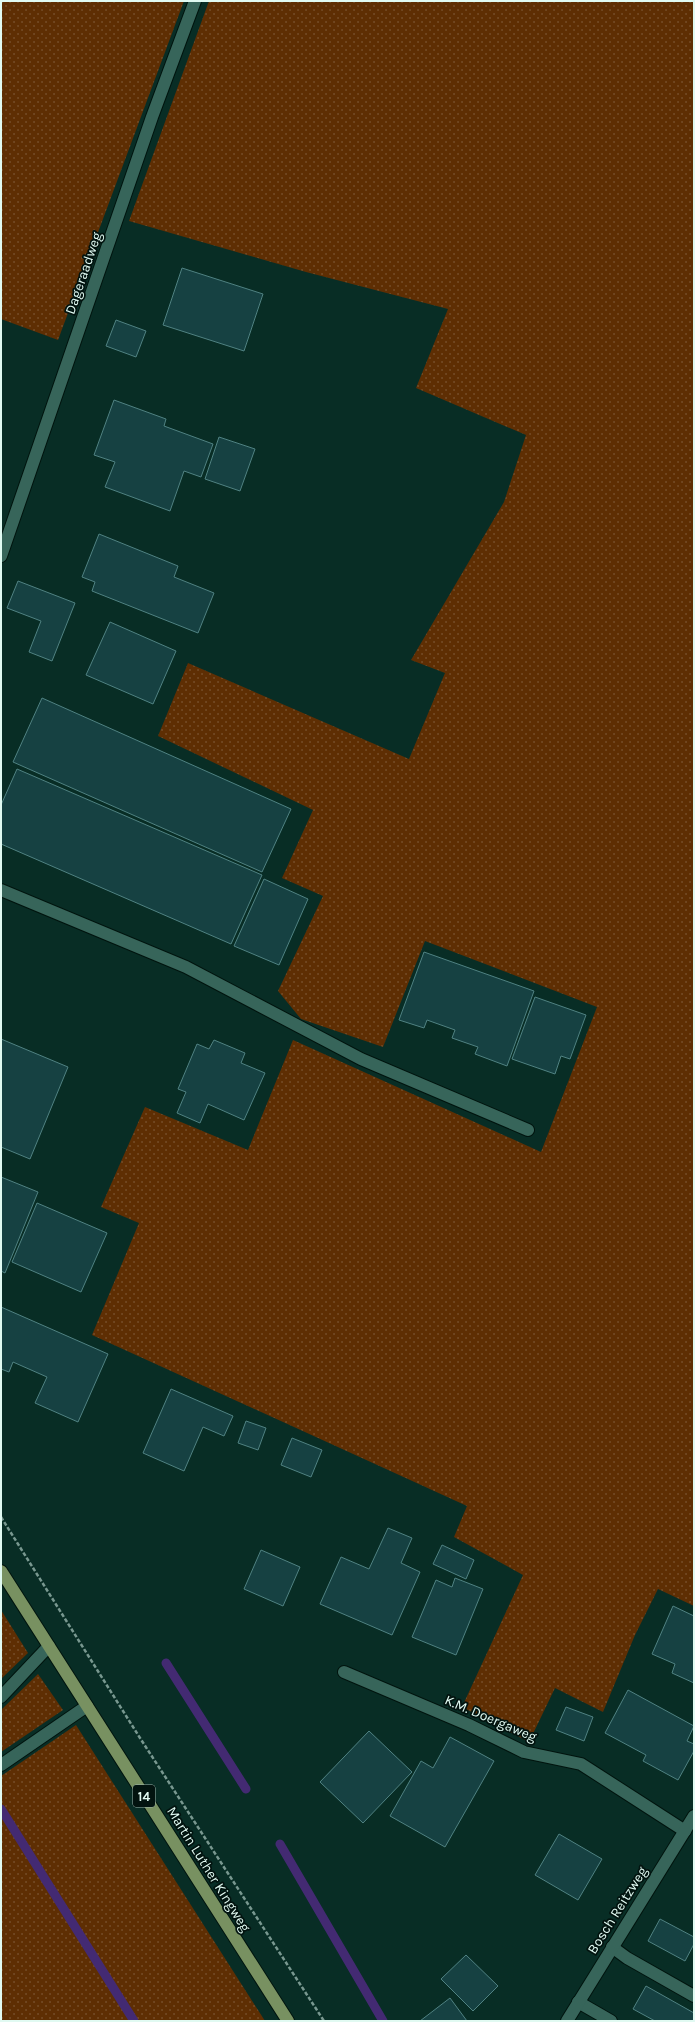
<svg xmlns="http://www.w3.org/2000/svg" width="695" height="2022" font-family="Karla,sans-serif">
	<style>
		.green { fill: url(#green-dots) }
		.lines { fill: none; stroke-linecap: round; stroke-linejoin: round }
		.stream { stroke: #432a72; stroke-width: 9 }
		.building { fill: #164142; stroke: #508282 }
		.service-casing { stroke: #00140e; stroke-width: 14 }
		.minor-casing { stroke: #00140e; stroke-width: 14 }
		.primary-casing { stroke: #00140e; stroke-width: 14 }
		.path { stroke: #799890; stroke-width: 2.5; stroke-dasharray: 4 2; stroke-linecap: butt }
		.service { stroke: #37655a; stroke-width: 12 }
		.minor { stroke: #37655a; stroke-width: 12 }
		.primary { stroke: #789161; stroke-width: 12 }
		.labels { text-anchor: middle; stroke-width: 3.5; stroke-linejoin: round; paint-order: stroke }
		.shield { fill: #02130f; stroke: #9eb5ae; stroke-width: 1 }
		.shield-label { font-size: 13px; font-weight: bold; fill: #e1faf2 }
		.street-label { font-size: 14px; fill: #e1faf2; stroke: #02130f }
	</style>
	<defs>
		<pattern id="green-dots" width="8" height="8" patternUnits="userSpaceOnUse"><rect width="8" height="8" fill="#5e2e03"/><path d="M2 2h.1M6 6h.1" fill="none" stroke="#754d28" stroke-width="1.8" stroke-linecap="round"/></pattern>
	</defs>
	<rect width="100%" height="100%" fill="#082d25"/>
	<g class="green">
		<path d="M1,1H184L58,340L1,319Z"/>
		<path d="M209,1H694V1606L658,1589L635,1635L603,1712L555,1688L529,1742L462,1707L523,1575L454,1537L467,1506L92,1335L139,1223L101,1207L145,1107L248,1150L293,1040L541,1152L597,1007L425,941L383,1047L301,1019L278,991L323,896L282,878L313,810L158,736L188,663L409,759L445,673L411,660L504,502L526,435L416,388L448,309L306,272L129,221Z"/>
		<path d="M1,1610L28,1653L1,1679Z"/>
		<path d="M38,1674L63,1710L1,1752V1710Z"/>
		<path d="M76,1725L265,2021H1V1776Z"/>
	</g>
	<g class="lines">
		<g class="stream">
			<path d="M166,1663L246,1789"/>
			<path d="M1,1809L134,2021"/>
			<path d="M280,1844L383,2021"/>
		</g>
	</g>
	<g class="building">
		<path d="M182,268L263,294L244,351L163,325Z"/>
		<path d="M116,320L146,331L136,357L106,346Z"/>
		<path d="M114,400L166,419L164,426L213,444L201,477L184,471L170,511L105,487L115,462L94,455Z"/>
		<path d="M219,437L255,449L240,491L205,479Z"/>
		<path d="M99,534L178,566L174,577L214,593L198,633L92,591L95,582L82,577Z"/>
		<path d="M18,581L75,603L52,661L29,652L41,621L7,608Z"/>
		<path d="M110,622L176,651L153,704L86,675Z"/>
		<path d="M42,698L291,809L262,872L13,762Z"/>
		<path d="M17,769L262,875L231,944L1,844V805Z"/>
		<path d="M264,879L308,899L279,965L234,946Z"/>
		<path d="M424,952L534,991L507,1066L475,1054L478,1047L452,1038L455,1030L427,1020L424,1028L399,1020Z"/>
		<path d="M535,997L586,1015L570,1059L561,1056L555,1074L512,1059Z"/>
		<path d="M1,1039L68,1067L30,1159L1,1147Z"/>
		<path d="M214,1040L245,1053L241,1063L265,1073L244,1120L208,1104L200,1123L177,1113L186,1092L178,1089L197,1044L209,1049Z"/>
		<path d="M1,1177L38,1192L5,1273L1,1271Z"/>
		<path d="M37,1203L107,1233L81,1292L12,1262Z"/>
		<path d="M1,1307L108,1354L78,1422L35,1403L47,1377L13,1362L9,1372L1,1369Z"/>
		<path d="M171,1389L233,1416L224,1436L203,1427L184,1471L143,1453Z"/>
		<path d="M246,1421L266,1428L258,1450L238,1443Z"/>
		<path d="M292,1438L322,1450L311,1477L281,1465Z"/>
		<path d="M388,1528L412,1538L401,1563L420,1572L392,1635L320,1604L341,1557L369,1569Z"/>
		<path d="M442,1545L474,1560L466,1579L433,1564Z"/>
		<path d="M261,1550L300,1567L283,1606L244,1589Z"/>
		<path d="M455,1578L483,1589L456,1655L412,1637L436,1580L452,1587Z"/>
		<path d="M673,1606L694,1616V1683L672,1673L675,1664L652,1654Z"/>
		<path d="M628,1690L694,1726L687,1741L694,1744V1751L678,1780L643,1761L646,1755L605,1733Z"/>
		<path d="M566,1707L593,1717L584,1741L556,1730Z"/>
		<path d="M369,1731L412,1772L363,1823L320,1782Z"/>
		<path d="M450,1737L494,1761L445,1847L390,1816L421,1761L433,1768Z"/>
		<path d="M559,1834L602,1859L578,1900L535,1875Z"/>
		<path d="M660,1919L694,1937V1944L685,1961L648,1941Z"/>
		<path d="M466,1955L498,1986L473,2011L441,1979Z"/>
		<path d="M646,1986L694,2013V2021H655L633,2009Z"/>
		<path d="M450,1998L467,2021H420Z"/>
	</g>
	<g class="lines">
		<defs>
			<g id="service">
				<path d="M1,890L186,967L361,1059L528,1130"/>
				<path d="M344,1672L469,1725L524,1752L581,1764L685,1831"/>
				<path d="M1,1697L49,1646"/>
				<path d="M1,1765L87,1706"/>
				<path d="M612,1947L627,1958L694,1996"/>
				<path d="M578,2002L611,2021"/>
			</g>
			<g id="minor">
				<path d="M1,556L152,117L195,1"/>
				<path d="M567,2021L694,1816"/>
			</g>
			<path id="primary" d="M1,1571L288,2021"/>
		</defs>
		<use href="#service" class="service-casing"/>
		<use href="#minor" class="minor-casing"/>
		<use href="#primary" class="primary-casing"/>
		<path class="path" d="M1,1517L140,1738L324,2021"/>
		<use href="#service" class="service"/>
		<use href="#minor" class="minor"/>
		<use href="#primary" class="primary"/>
	</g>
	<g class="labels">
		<rect class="shield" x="133" y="1785" width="22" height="22" rx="3"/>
		<g class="shield-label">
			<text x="144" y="1801">14</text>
		</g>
		<g class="street-label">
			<text transform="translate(83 273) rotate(-71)" y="5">Dageraadweg</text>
			<text transform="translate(491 1718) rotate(23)" y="5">K.M. Doergaweg</text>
			<text transform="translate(209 1869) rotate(58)" y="5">Martin Luther Kingweg</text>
			<text transform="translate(617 1910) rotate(-58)" y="5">Bosch Reitzweg</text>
		</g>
	</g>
	<rect width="695" height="2022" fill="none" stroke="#e1faf2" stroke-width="4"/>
</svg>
